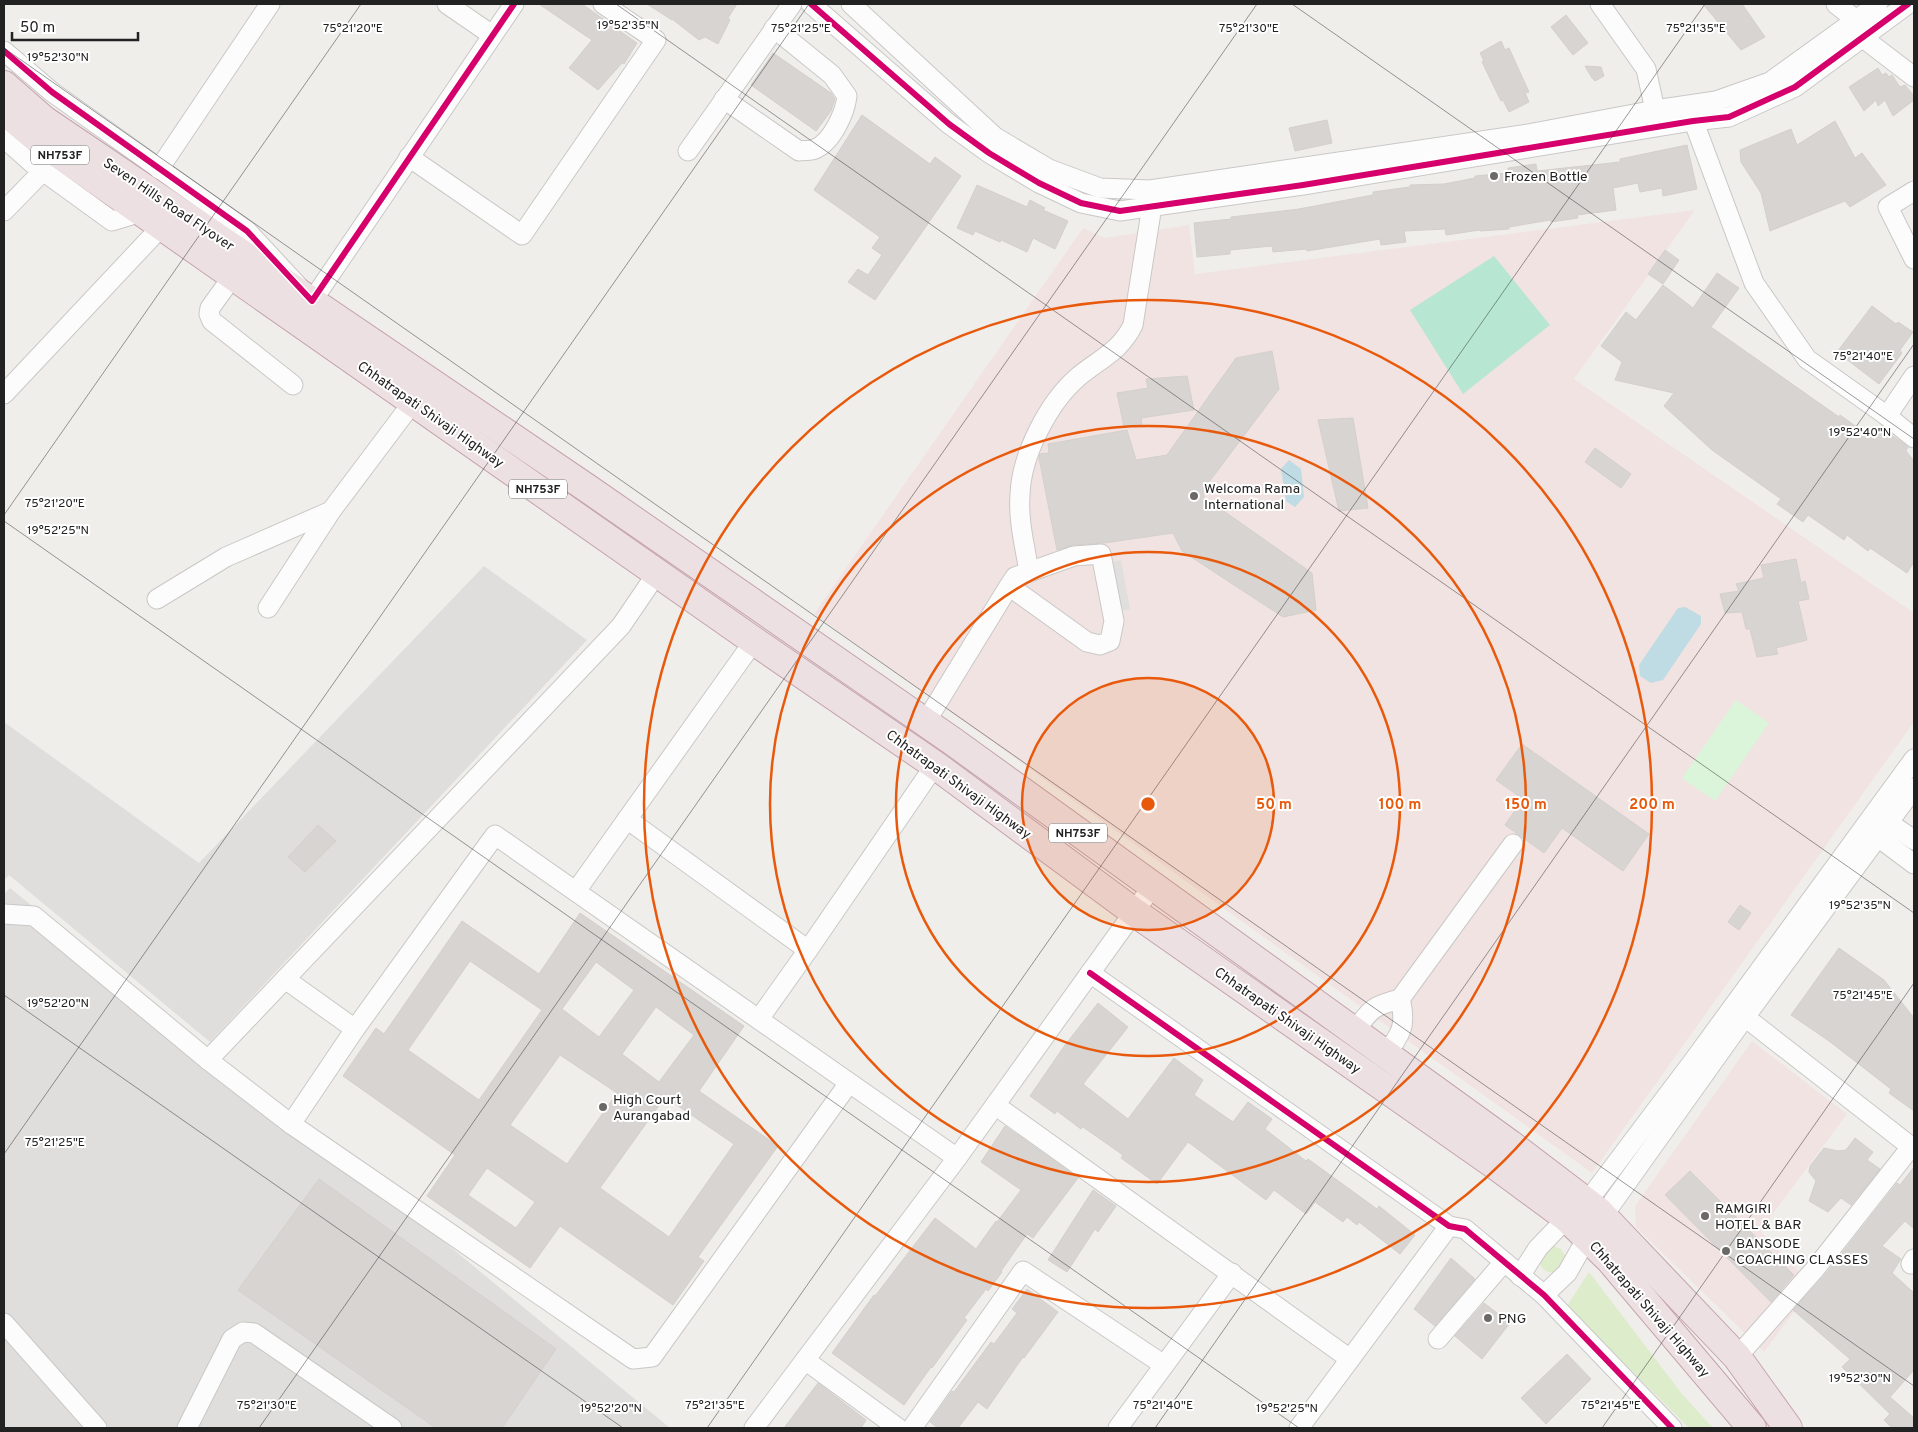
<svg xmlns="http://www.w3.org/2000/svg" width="1918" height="1432" font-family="Overpass,sans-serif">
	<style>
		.residential { fill: #dfdedc }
		.commercial { fill: #f1e3e1 }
		.grass { fill: #ddeccb }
		.park { fill: #daf5da }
		.pitch { fill: #b7e6d2 }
		.parking { fill: #e0dfde }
		.water { fill: #bfdbe3 }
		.building { fill: #d7d4d2; stroke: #d3d0cc; fill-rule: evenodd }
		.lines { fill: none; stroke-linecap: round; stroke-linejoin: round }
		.minor-casing { stroke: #c9c8c7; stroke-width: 21 }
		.highway-casing { stroke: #c5a2ac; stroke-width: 30 }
		.minor { stroke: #fdfcfc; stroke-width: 19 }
		.highway { stroke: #ece0e2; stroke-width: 28 }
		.cycleway-casing { stroke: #fff; stroke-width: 9 }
		.cycleway { stroke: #d6006c; stroke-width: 6 }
		.ticks { fill: none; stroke: #222; stroke-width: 1; stroke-opacity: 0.45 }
		.ring { fill: none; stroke: #e8590c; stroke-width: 2.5 }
		.poi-dot { fill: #6a6968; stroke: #fff; stroke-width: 2 }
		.labels { text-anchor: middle; stroke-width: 4; stroke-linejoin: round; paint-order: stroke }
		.shield { fill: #fff; stroke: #646464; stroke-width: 1 }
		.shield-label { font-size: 12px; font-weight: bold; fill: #222 }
		.poi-label { font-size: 14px; fill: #222; stroke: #fff; text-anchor: start }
		.street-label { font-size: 14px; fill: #222; stroke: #fff }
		.ticks-label { font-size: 12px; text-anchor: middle; fill: #222; stroke: #fff; stroke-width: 4; stroke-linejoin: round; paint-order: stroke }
		.centre { fill: #e8590c; stroke: #fff; stroke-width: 2.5 }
		.ring-label { font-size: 15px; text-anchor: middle; font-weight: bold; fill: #e8590c; stroke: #fff; stroke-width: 4; stroke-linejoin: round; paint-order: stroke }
	</style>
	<rect width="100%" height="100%" fill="#f0eeeb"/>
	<g class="residential">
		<path d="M484,566L587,640L210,1042L9,875L4,880V722L199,863Z"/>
		<path d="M10,888L238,1072L670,1428H4V894Z"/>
	</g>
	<g class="commercial">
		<path d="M1695,210L1574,379L1914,613V722L1592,1173L814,614L1083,228L1105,238L1189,225L1195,274Z"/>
		<path d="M1752,1041L1847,1114L1760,1231L1813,1286L1764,1352L1636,1227L1635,1206Z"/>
	</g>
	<g class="grass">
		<path d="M1553,1246L1561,1249L1566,1257L1557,1272C1547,1274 1540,1269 1539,1259Z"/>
		<path d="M1589,1272L1682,1394L1713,1428H1689L1567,1306Z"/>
	</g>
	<path class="park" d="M1736,700L1769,723L1715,801L1682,778Z"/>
	<path class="pitch" d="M1494,256L1550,325L1463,394L1410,310Z"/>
	<path class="parking" d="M1121,560L1130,609L1112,613L1103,564Z"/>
	<g class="water">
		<path d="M1289,460L1301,469L1304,497L1295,507L1286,501L1281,469Z"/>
		<path d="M1685,607L1701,616V624L1663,680L1651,683L1640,676L1639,665L1678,608Z"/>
	</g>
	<g class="building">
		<path d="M539,4H582L637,43L624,64L622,63L598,90L569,68L592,40Z"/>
		<path d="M647,4H737L728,18L730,20L718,44L705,37L699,40L672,19V20Z"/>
		<path d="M1703,4H1742L1765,37L1741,50Z"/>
		<path d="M1566,15L1588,43L1573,55L1551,27Z"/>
		<path d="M1501,41L1505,50L1509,48L1529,92L1525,93L1529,102L1509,112L1503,100L1501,101L1482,62L1484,61L1480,53Z"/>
		<path d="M773,53L831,93L835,99L831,111L816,131L751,85Z"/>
		<path d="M1585,66L1601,67L1604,76L1595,81L1592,78Z"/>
		<path d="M1878,68L1882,75L1886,73L1889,77L1892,75L1900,87L1905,85L1914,96V100L1893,116L1885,100L1878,106L1876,100L1864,111L1849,87Z"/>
		<path d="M862,115L930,164L935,157L961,176L875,300L848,282L858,269L868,275L882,255L872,248L880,237L814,190Z"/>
		<path d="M1327,120L1332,143L1295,151L1289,128Z"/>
		<path d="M1835,121L1855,158L1862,153L1886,185L1850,207L1845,201L1770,231L1761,193L1741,162L1740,150L1791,129L1797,145Z"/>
		<path d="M1687,145L1697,189L1663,196L1662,188L1640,192L1638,183L1613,188L1616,210L1577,215L1578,218L1551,222L1550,220L1509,227V229L1480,231V230L1446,235L1445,229L1404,231L1406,242L1381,245L1380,239L1307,251L1306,249L1273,252L1272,246L1230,250V254L1197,257L1194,223L1231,219V217L1299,209L1373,195V192L1410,187V185L1444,184L1475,178V176L1508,173V168L1536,164L1537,171L1620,162V159Z"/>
		<path d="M977,185L1027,207L1030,200L1045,208L1043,210L1068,221L1055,249L1033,238L1027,252L1001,240L1000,242L975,231L973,235L957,228Z"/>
		<path d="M1665,250L1679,260L1663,284L1648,274Z"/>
		<path d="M1717,273L1739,288L1711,327L1839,417L1840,415L1875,440L1883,429L1908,447L1906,451L1914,461V562L1907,573L1870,548L1868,551L1847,535L1844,540L1808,515L1803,522L1777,504L1781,499L1712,450L1664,406L1674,393L1615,380L1622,362L1601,346L1626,312L1636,320L1663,285L1693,308Z"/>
		<path d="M1872,306L1896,324L1898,322L1913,332L1900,350L1902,353L1879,384L1837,352Z"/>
		<path d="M1272,351L1279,389L1203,490L1206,510L1218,507L1312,573L1316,610L1283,617L1182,551L1173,533L1104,543L1073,545L1057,550L1039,458L1040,454L1049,453L1048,444L1127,430L1136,460L1167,455L1236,358Z"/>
		<path d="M1187,376L1194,410L1141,418L1142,425L1124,427L1117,393L1148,388L1146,379Z"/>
		<path d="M1353,418L1368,508L1339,511L1318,420Z"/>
		<path d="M1595,448L1631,474L1621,488L1585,462Z"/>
		<path d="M1796,559L1801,583L1805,581L1809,599L1798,601L1807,640L1776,648L1778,654L1757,657L1750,629H1746L1742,612L1725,613L1720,594L1739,591L1736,584L1764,578L1761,565Z"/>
		<path d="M1522,744L1649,834L1623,871L1562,828L1544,853L1505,825L1523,799L1496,780Z"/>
		<path d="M318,825L336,841L305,872L288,857Z"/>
		<path d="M1740,905L1751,913L1739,930L1728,922Z"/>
		<path d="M580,913L744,1026L699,1091L778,1146L698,1257L704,1261L673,1305L560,1226L530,1268L427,1196L455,1155L343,1076L376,1028L384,1034L462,921L539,974ZM470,961L542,1010L479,1100L408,1050ZM596,962L634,990L599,1037L562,1009ZM656,1007L694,1035L659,1082L622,1054ZM560,1055L617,1093L567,1164L510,1125ZM665,1097L734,1144L669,1237L600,1188ZM487,1168L535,1202L516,1228L468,1195Z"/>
		<path d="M1839,948L1884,980L1914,1018V1111L1889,1093L1891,1089L1829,1041L1791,1015Z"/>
		<path d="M1098,1003L1128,1027L1083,1084L1128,1119L1174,1058L1203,1080L1194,1095L1233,1122L1248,1102L1272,1119L1265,1129L1306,1161L1308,1159L1377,1209L1379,1206L1415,1235L1400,1254L1359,1222L1357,1225L1347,1217L1343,1222L1315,1202L1306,1214L1274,1190L1266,1200L1188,1142L1157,1184L1121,1158L1123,1155L1083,1127L1081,1129L1057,1111L1055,1114L1030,1096L1065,1045Z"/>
		<path d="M1005,1126L1078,1178L1033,1238L1027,1234L1001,1271L1002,1272L988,1291L986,1289L964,1318L967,1320L932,1368L931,1367L904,1405L832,1353L874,1295L875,1296L935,1218L976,1249L996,1221L997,1222L1021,1190L981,1162Z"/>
		<path d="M1855,1138L1873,1152L1867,1160L1880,1169L1851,1205L1841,1198L1828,1212L1809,1201L1816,1181L1809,1172L1810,1166L1824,1148L1838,1151L1846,1150Z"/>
		<path d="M1914,1167V1229L1905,1221L1882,1246L1901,1259L1892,1273L1914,1293V1370L1890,1397L1914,1418V1428H1892L1884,1420L1890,1414L1842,1367L1850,1359L1793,1310L1824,1276L1897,1183L1900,1185Z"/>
		<path d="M1690,1171L1794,1275L1771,1302L1665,1195Z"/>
		<path d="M319,1179L556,1349L502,1428H436L238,1290Z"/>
		<path d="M1093,1190L1116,1206L1098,1232L1095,1229L1067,1272L1048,1260Z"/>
		<path d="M1451,1258L1475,1279L1435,1326L1414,1309Z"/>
		<path d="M1027,1289L1058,1312L1024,1358L1023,1357L987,1409L978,1402L958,1428H938L930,1422L952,1391L954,1392L991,1342L994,1344L1017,1313L1012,1309Z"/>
		<path d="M1484,1303L1510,1323L1482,1359L1455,1336Z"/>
		<path d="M1567,1354L1591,1379L1546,1424L1521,1398Z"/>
		<path d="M818,1383L866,1420L861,1428H784Z"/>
	</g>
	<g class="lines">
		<defs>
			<g id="minor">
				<path d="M447,4L492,35"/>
				<path d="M811,4L949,124L989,153L1039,183L1081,203L1120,211L1303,185L1693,121L1729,117L1795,87L1908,4"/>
				<path d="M851,4L995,137L1049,169L1100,188L1150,190L1528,134L1655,110L1716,101L1770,82L1878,4"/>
				<path d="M1600,4L1646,69L1655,110L1662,120"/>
				<path d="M1836,4L1856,20"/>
				<path d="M1863,38L1914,77"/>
				<path d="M4,51L52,92L247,231L312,301L514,4"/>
				<path d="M724,99L799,151C804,150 811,151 815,149C832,142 845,113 847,96L832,75L774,28"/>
				<path d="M1689,109L1754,283L1807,359L1887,416L1914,438"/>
				<path d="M4,138L32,163L112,221L142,212"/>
				<path d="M688,151L792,4"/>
				<path d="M409,157L522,235L656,40L603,4"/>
				<path d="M159,169L270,4"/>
				<path d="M1914,191L1888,207L1914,259"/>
				<path d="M4,211L43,171"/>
				<path d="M233,276L210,308L209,314L212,321L293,385"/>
				<path d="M4,394L162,226"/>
				<path d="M1887,416L1914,376"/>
				<path d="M1029,572C1025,546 1018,521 1020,495C1021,456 1048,403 1078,377C1099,359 1120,352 1133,325L1152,206"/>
				<path d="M157,599L226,557L331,511"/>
				<path d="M268,608L331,511L413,402"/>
				<path d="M925,723L1009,586L1015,577L1074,556L1101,554L1114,621L1110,641L1100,645L1087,642L1009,586"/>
				<path d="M627,819L808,950"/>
				<path d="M1877,822L1889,823L1914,840"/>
				<path d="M1872,827L1878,837L1914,864"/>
				<path d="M576,891L754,641"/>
				<path d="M4,914L34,916L208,1060L621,626L657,573"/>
				<path d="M1090,973L1449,1226L1465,1229L1544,1295L1672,1428"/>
				<path d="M285,979L355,1029"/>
				<path d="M1400,999L1513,844"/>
				<path d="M1745,1017L1914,1149"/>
				<path d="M759,1019L808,950L935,765"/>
				<path d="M1354,1032C1371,1009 1372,1006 1400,999C1407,1026 1401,1034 1385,1055"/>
				<path d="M208,1060L291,1124L633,1359L652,1357L849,1083"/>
				<path d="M995,1105L1350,1359"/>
				<path d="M291,1124L355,1029L495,835L957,1158"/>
				<path d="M1587,1202L1694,1060L1914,759"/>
				<path d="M1603,1216L1745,1017L1914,788"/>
				<path d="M1911,1264L1914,1259"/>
				<path d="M1520,1276L1538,1248L1567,1218"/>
				<path d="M1544,1295L1567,1273L1587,1238"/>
				<path d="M4,1323L97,1428"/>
				<path d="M1438,1339L1504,1262"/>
				<path d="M1737,1357L1815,1269L1911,1147"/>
				<path d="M805,1360L898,1428"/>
				<path d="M187,1428L232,1339L243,1332L254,1333L392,1428"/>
				<path d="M754,1428L957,1158L1152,887"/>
				<path d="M912,1428L1023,1271L1164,1365"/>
				<path d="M1118,1428L1232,1273"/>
				<path d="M1299,1428L1449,1226"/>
			</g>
			<g id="highway">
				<path d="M4,85L44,120L587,488L951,740L1510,1144L1598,1211L1737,1357L1788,1428"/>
				<path d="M8,114L39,140L754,641L935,765L1134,912L1495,1165L1567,1218L1610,1260L1752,1428"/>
			</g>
		</defs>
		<use href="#minor" class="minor-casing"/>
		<use href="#highway" class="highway-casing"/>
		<use href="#minor" class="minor"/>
		<use href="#highway" class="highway"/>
		<defs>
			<g id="cycleway">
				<path d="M811,4L949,124L989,153L1039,183L1081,203L1120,211L1303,185L1693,121L1729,117L1795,87L1908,4"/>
				<path d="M4,51L52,92L247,231L312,301L514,4"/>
				<path d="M1090,973L1449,1226L1465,1229L1544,1295L1672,1428"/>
			</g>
		</defs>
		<use href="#cycleway" class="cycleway-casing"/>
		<use href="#cycleway" class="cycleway"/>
	</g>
	<path class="ticks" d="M616,4L1914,913M1292,4L1914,439M4,48L1914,1386M4,515L361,4M4,521L1299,1428M4,995L623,1428M4,1154L809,4M259,1428L1257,4M707,1428L1705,4M1155,1428L1914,344M1602,1428L1914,983"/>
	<circle cx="1148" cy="804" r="126" fill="#e8590c" fill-opacity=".12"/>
	<g class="ring">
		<circle cx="1148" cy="804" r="126"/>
		<circle cx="1148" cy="804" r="252"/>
		<circle cx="1148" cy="804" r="378"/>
		<circle cx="1148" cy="804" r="504"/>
	</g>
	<g class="poi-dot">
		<circle cx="1494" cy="176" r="5"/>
		<circle cx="1194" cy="496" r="5"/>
		<circle cx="603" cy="1107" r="5"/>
		<circle cx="1705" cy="1216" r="5"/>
		<circle cx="1726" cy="1251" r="5"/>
		<circle cx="1488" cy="1318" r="5"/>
	</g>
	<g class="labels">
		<g class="shield">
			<rect x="31" y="145.5" width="58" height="19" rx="4"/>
			<rect x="509" y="479.5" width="58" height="19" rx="4"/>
			<rect x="1049" y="823.5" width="58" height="19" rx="4"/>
		</g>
		<g class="shield-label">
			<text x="60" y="159">NH753F</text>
			<text x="538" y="493">NH753F</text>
			<text x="1078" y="837">NH753F</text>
		</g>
		<g class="poi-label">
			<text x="1504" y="181">Frozen Bottle</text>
			<text x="1204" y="493">Welcoma Rama<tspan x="1204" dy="16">International</tspan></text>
			<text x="613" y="1104">High Court<tspan x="613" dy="16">Aurangabad</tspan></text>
			<text x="1715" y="1213">RAMGIRI<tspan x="1715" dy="16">HOTEL &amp; BAR</tspan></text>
			<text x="1736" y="1248">BANSODE<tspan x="1736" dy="16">COACHING CLASSES</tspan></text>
			<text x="1498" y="1323">PNG</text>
		</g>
		<g class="street-label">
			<text transform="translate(169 204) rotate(34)" y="5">Seven Hills Road Flyover</text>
			<text transform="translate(431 414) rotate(35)" y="5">Chhatrapati Shivaji Highway</text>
			<text transform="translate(959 784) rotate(36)" y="5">Chhatrapati Shivaji Highway</text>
			<text transform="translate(1288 1020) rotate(35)" y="5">Chhatrapati Shivaji Highway</text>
			<text transform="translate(1650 1309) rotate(49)" y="5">Chhatrapati Shivaji Highway</text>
		</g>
	</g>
	<g class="ticks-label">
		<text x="628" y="29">19°52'35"N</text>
		<text x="353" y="32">75°21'20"E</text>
		<text x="801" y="32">75°21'25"E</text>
		<text x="1249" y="32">75°21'30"E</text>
		<text x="1696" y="32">75°21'35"E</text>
		<text x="58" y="61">19°52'30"N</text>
		<text x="1863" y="360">75°21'40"E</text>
		<text x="1860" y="436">19°52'40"N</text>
		<text x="55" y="507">75°21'20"E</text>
		<text x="58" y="534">19°52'25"N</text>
		<text x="1860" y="909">19°52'35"N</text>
		<text x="1863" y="999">75°21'45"E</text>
		<text x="58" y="1007">19°52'20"N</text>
		<text x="55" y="1146">75°21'25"E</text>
		<text x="1860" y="1382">19°52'30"N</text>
		<text x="267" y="1409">75°21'30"E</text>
		<text x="715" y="1409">75°21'35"E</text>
		<text x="1163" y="1409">75°21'40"E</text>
		<text x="1611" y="1409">75°21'45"E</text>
		<text x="611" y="1412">19°52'20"N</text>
		<text x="1287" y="1412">19°52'25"N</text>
	</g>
	<circle cx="1148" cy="804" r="8" class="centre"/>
	<g class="ring-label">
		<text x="1274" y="809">50 m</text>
		<text x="1400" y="809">100 m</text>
		<text x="1526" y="809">150 m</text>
		<text x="1652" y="809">200 m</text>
	</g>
	<rect width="1918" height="1432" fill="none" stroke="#222222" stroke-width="10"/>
	<path d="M12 32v8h126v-8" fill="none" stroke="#222222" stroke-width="2.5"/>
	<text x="20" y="32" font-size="15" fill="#222222" stroke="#ffffff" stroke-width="4" paint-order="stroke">50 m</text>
</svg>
